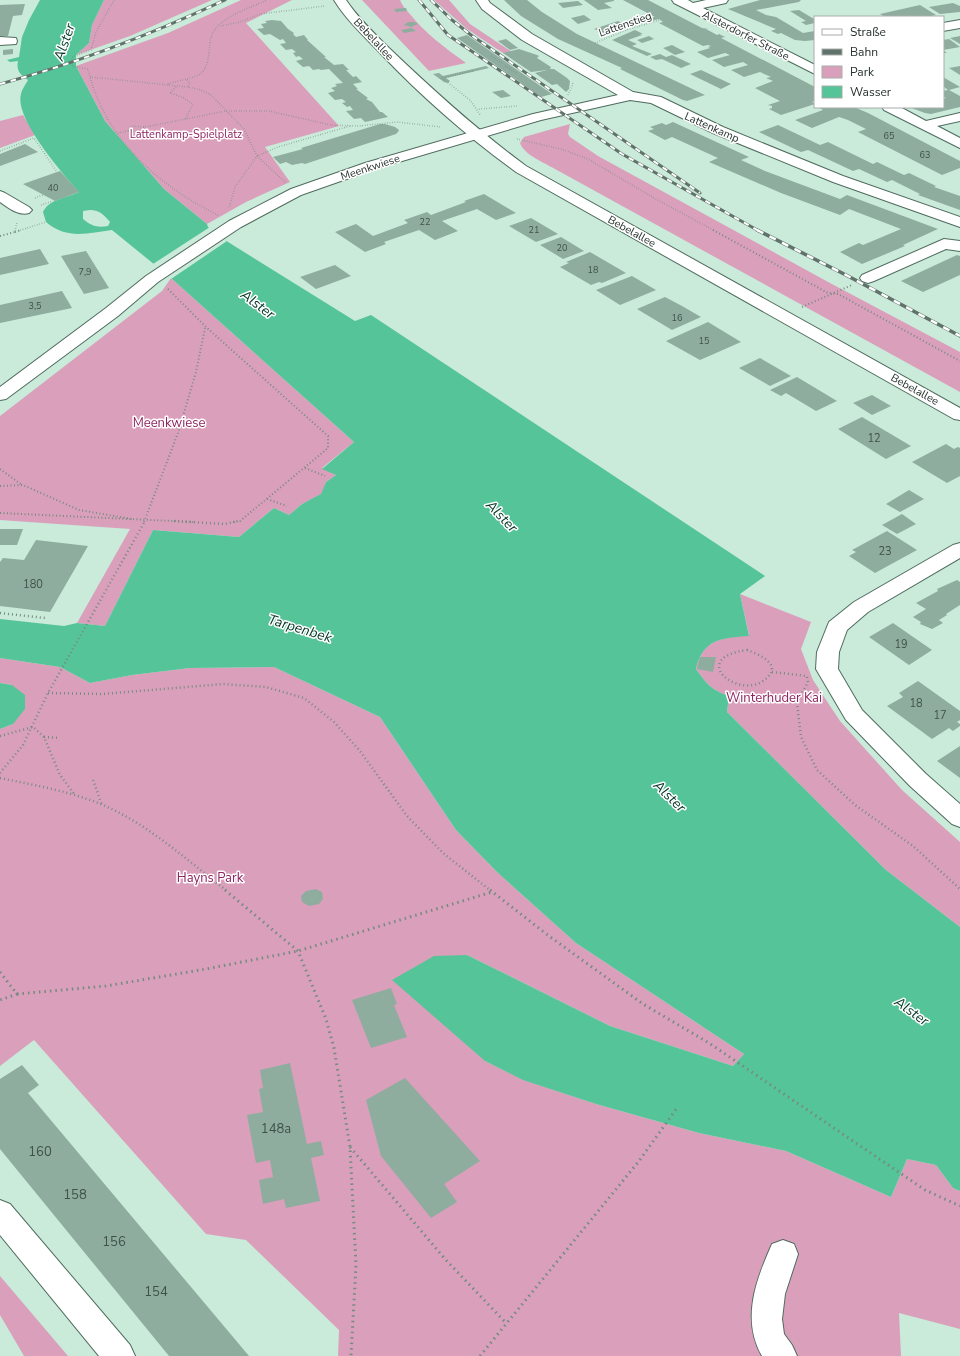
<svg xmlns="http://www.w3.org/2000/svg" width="960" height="1356" font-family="'Nunito Sans',sans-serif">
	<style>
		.green { fill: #daa0bb }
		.water { fill: #55c498; fill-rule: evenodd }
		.pier { fill: #caeada }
		.building { fill: #8ead9e }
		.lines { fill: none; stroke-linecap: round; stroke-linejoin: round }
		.minor-casing { stroke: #4f6b5e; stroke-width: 2 }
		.major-casing { stroke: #4f6b5e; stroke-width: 2 }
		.path-far3 { stroke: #758b80; stroke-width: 1.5; stroke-dasharray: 0.5 2; stroke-linecap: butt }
		.path-far2 { stroke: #758b80; stroke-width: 2; stroke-dasharray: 1 2.5; stroke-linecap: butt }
		.path-far1 { stroke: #758b80; stroke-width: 2.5; stroke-dasharray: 1 3; stroke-linecap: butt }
		.path { stroke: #758b80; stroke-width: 3; stroke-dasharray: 1.5 4; stroke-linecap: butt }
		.minor { fill: #fff; fill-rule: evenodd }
		.major { fill: #fff; fill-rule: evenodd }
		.rail-far1-casing { stroke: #60736a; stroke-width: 3 }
		.rail-casing { stroke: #60736a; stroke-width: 3.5 }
		.rail-far1 { stroke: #fff; stroke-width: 2; stroke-dasharray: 5.5; stroke-linecap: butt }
		.rail { stroke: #fff; stroke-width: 2.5; stroke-dasharray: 7; stroke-linecap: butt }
		.labels { text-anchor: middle; stroke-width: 3; stroke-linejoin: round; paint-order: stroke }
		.far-number-label { font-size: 9px; fill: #405149 }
		.far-street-label { font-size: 11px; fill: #26322d; stroke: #fff }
		.far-park-label { font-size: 11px; fill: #8e2561; stroke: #fff }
		.number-label { font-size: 11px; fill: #405149 }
		.park-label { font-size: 13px; fill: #8e2561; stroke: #fff }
		.near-number-label { font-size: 13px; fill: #405149 }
		.water-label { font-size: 14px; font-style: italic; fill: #023524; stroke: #fff }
	</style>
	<rect width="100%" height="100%" fill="#caeada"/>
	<g class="green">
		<path d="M104,0H212L130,36L76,55L89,43L92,25Z"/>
		<path d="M241,0H292L246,23L339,126L265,147L290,182L246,202L207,224L164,189L105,121L76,66L168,33Z"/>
		<path d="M362,0H400C402,5 405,9 409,13C425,33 445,48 466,63L429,71Z"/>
		<path d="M434,0H449L470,24L512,52L503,53L467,29Z"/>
		<path d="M23,115L35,135L0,148V121Z"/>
		<path d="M570,124L568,134L570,137L598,156L830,283L960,352V392L555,169C545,163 524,155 520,143L524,137Z"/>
		<path d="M171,278L354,442L322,468L336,475L326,482L322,494L302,504L289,515L274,508L239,537L153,530L105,626L77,623L130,529L0,520V416L162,291Z"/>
		<path d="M740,594L811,622L801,649L813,680L840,721L902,790L960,842V927L886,870L727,712L729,696C711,690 707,684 696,669C703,639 721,638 749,635Z"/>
		<path d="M0,658L60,667L90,683L132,675L190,668L274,667L380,717L456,830L497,872L576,943L744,1054L733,1066L610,1026L467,955L485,1061L524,1080L596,1104L699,1133L786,1151L891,1197L907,1159L936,1165L953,1188L960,1191V1329L899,1313L901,1356H338L339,1330L246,1240L206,1234L34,1040L0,1066V729L13,724L12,685L0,683Z"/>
		<path d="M0,1276L68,1356H24L0,1315Z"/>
	</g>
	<g class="water">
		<path d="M40,0H104L92,25L89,43L76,55V66L105,121L164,189L207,224L208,227L228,242L355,321L371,315L765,576L740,594L749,636C721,638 703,639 696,669C707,684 711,690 729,696L727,712L886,870L960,927V1191L953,1188L936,1165L907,1159L891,1197L786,1151L699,1133L596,1104L523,1080L485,1061L392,980L434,956L467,955L610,1026L733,1066L744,1054L576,943L497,872L456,830L380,717L274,667L190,668L132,675L90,683L60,667L0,658V619L64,626L77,623L105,626L153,530L239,537L274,508L289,515L302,504L321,494L326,482L336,475L322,469L354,442L171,278L112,230C88,233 67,240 46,222L43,212C49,199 67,198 79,192C63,174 14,118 21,94C22,89 26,84 28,80C20,75 16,70 18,61L10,62L7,60L19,57L22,37L29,20ZM90,210C100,210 104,215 110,222L108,226C98,228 91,226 83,219V211Z"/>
		<path d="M0,683L12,685L25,695V709L13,724L0,729Z"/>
	</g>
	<path class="pier" d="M210,227L227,241L171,279L153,264Z"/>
	<g class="building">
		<path d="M504,0H527L542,12L577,34L705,95L687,101L683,100L620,69L622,68L558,39L521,16Z"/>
		<path d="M584,0H614V1L604,3L612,8L598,10Z"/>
		<path d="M623,0H648L702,28L709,29H706L717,35L719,34L725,37L721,38L815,87V101L812,102L815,104L781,115L769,109L772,108V106L768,105L780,101L755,88L773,81L766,78L771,77L760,72L744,77L731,70L748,65L743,62L724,67L712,60L730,55L725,53L708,58L697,52L710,48L708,47L711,46L708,45L703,46L659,23L663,22L659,19L640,24L634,20L655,17Z"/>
		<path d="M760,0H801L799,2L756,10L766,15L776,17L803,33L815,31V40L805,41L795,40L781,33L778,34L771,31L776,29L771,27L728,9Z"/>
		<path d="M578,1L583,5L563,8L558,3Z"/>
		<path d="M953,3L960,6V12L940,14L929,7Z"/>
		<path d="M25,4L22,15L13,16L8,36H0V5Z"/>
		<path d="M920,5L936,15L927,17H885L880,14Z"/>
		<path d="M406,8L407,11L396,12L394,9Z"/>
		<path d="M799,10L814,19L815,23L806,25L801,22L806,21L790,11Z"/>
		<path d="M584,15L591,20L578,24L571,18Z"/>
		<path d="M272,20L281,21L288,29L294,33L293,34L296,37L304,35L308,40H307L326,57H324L334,65L343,64L349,70H346L353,77L356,76L362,82L353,84L358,89H356L368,98L366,99L372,102L380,112H382L388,117L365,122L361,118L354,119L346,111L353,110L350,106L347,107L342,103L346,102L342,99L335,100L328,93L335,91L331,88L337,86L335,84L343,83L329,69L321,70L319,69L313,70L309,66L303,67L296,61L303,59L299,56L296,57L293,53L296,52L292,49L286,50L280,44L286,43L283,39L280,40L270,34L264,35L257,29L264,28L261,24L267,23L265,21Z"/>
		<path d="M618,21L628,26L604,33L594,29Z"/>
		<path d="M408,22H414L418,24L411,27L404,25Z"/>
		<path d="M412,28L416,31L404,33L401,30Z"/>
		<path d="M635,30L643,34H640L642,35L628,40L637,44L632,46L652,54L647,56L612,40Z"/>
		<path d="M467,35L552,94L541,97L457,38Z"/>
		<path d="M649,36L654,39L642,43L637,40Z"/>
		<path d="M960,36V44L950,38Z"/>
		<path d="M506,39L518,48L510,50L498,41Z"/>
		<path d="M949,39L960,47L943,50L947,53H943V40Z"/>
		<path d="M672,45L685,52L675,55L663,48Z"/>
		<path d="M13,49V54L3,55V50Z"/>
		<path d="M519,49L537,55L539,56L537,58L551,67L550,69H554L567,78L570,81L569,89L566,92L557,84L552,85L535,73L547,70L531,72L503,53Z"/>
		<path d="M660,54L666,57L672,55L691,64L681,68L662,59L656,60L650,57Z"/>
		<path d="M486,66L489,68L446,78L450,81L448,83L444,82L433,74L439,73L443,76Z"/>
		<path d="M960,66V75L949,68Z"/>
		<path d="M701,70L731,84L721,89L690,74Z"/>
		<path d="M943,77L960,87L949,90L960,96V107L931,114L925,113L909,107H943V99L946,98L943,96V91L948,90L943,86Z"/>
		<path d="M503,90L511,96L501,98L492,92Z"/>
		<path d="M818,107H854L868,113L960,161V168L942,175L858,132L866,129L848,120L839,117L812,128L795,120L823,110Z"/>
		<path d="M673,122L749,157L741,160L765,171L840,199L847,195L938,229L903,245L905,246L862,264L840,252L859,243L863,245L901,229L849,209L840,215L781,193L709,162L718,158L672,137L665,140L648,131L654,129L650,127L662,123L666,125Z"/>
		<path d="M380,124H385L395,127L399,130L398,132L396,134L305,164L302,163L292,165L286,162L280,164L273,157L303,149L301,148Z"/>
		<path d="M778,125L820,145L828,142L873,164L877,162L904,175L909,173L936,186L934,187L960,196V210L918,195L920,194L892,180L887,182L859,169L853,171L808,150L801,152L759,132Z"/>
		<path d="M25,144L38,152L0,166V154Z"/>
		<path d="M60,171L79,192L55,201L23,184Z"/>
		<path d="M484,194L516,213L496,220L477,209L442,221L458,231L435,240L419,230L384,242L386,244L365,252L335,232L356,224L373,236L408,223L404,220L427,212L431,215L466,202L464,201Z"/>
		<path d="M531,218L558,234L536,242L509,226Z"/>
		<path d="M561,237L584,251L563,259L540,245Z"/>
		<path d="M40,249L49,264L0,275V258Z"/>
		<path d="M86,251L109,288L84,294L61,256Z"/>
		<path d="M590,252L626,273L602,283L599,282L591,285L560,267L569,263L566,262Z"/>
		<path d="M957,255L960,256V275L923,292L901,281Z"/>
		<path d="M335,265L351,276L316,289L300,277Z"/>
		<path d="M632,276L656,290L620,305L596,290Z"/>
		<path d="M62,291L72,308L0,323V305Z"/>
		<path d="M665,297L682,306L701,317L672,330L637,309Z"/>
		<path d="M708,322L741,342L700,360L666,341Z"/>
		<path d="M760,358L791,376L770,386L739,368Z"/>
		<path d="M797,377L837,401L816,411L786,393L781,396L770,390Z"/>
		<path d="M872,395L891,406L872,415L853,403Z"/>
		<path d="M862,417L911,446L886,459L838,429Z"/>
		<path d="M946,444L954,449L958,447L960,448V476L947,483L912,462Z"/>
		<path d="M909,490L924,499L900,512L886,504Z"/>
		<path d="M902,514L916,524L897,534L882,525Z"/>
		<path d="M0,529H23L17,545H0Z"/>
		<path d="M887,531L917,550L875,573L849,556L856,552L852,550Z"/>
		<path d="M36,540L88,546L50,612L0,606V562L3,558L24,560Z"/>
		<path d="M957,580L960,582V605L946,614L947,615L939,620L943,623L932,629L920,624L921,622L913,617L926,609L916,603L938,591L937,589Z"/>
		<path d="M893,623L932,650L909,665L869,637Z"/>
		<path d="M700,657H716L713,672L697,669Z"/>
		<path d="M918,681L960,711V720L957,722L960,724V726L953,731L949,728L932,739L887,706L903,697L899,693Z"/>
		<path d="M960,746V778L937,761Z"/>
		<path d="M316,889L322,892L323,899L319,904L309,906L302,902L301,896L306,891Z"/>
		<path d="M391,988L397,1004L394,1005L407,1037L371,1048L352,1000Z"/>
		<path d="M290,1063L307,1144L321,1141L324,1155L311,1158L320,1201L286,1208L284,1199L263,1204L259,1180L273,1177L270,1160L256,1163L247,1115L263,1112L259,1089L263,1088L260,1070Z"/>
		<path d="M22,1065L39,1085L28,1093L249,1356H169L0,1149V1079Z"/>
		<path d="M405,1078L480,1161L444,1184L457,1202L431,1218L381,1156L366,1100Z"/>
	</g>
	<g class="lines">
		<defs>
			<g id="minor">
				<path d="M476,0H488L490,3L532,34L633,92L661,97L723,127L843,176L960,217V227L833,182L713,133L651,103L630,100L541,120L375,169L301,195L241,227L158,282L118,316L6,399L0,400V387L106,308L146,276L229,221L291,189L365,163L533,114L618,95L522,40L482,9Z"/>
				<path d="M672,0H688L693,3L706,0H728L726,3L703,8L815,65V74L674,3Z"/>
				<path d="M960,20V28L943,31V23Z"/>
				<path d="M0,37L16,38L17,41L16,44L0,45Z"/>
				<path d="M882,107H900L926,121L960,113V121L937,126L960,138V148L884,110Z"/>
				<path d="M0,191L5,193L29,207L32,210L29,213C18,216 9,208 0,202Z"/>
				<path d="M944,239L960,241V251L946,249L874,281L868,283L862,281L860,278L862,275Z"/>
				<path d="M960,543V558L868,612L847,630L839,652L838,669L862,710L926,774L960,804V827L952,824L910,786L846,720L816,669L817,652L829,622L854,602L953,545Z"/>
				<path d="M0,1200L10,1204L130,1345L135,1356H99L0,1235Z"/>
				<path d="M783,1240L794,1244L798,1254L785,1294L782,1319L784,1334L792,1345L797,1356H762C741,1319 756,1280 772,1244Z"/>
			</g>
			<path id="major" d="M334,0H346C358,18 374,33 389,48C433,90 477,130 526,166L960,408V420L954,419L516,172C468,137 423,98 382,55C365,37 347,21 334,0Z"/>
		</defs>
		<use href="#minor" class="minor-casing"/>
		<use href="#major" class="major-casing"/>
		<g class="path-far3">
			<path d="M114,0L96,32L91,50L72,57V66L88,69C100,121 133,161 177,191C190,201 205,208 219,216"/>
			<path d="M221,26L240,22L260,14L325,6"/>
			<path d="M595,43L626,30L660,20"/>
			<path d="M491,56L502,63"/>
			<path d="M505,66L517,73"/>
			<path d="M90,77L188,87L201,90L211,95L244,129L257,156L235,187L229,208"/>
			<path d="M442,78L470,100L481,116"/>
			<path d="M443,78L473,71"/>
			<path d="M187,80L190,83L188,87"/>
			<path d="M168,84C190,76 207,82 209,52C210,45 210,37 214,31C225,15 250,8 267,0"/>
			<path d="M176,87L170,93L182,97L193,104L185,120"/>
			<path d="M568,95L573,84L572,82"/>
			<path d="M479,109L518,106"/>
			<path d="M128,131L132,126L145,127L226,111H269L331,125L359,126L397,122L441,127"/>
			<path d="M118,133L128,131L139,132L144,127"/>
			<path d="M517,139L561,149L588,159L654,198L715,231"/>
			<path d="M0,151L34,138L57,172"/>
			<path d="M285,182L257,156L278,147L350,126"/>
			<path d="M35,198L43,195"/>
			<path d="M41,205L53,201"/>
			<path d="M15,231L17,222"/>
			<path d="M18,231L46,222"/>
		</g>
		<g class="path-far2">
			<path d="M713,230L828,293L838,294L960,361"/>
			<path d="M15,232L21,230"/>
			<path d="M0,236L15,232V230"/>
			<path d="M168,289L206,327L328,436V448L240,521L233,522"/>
			<path d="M802,307L852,285"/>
			<path d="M305,468L325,476"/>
			<path d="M0,469L22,485"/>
			<path d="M0,486L23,485L79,510L132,519"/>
			<path d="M267,499L287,506"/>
			<path d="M0,513L194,522"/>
			<path d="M144,522L178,433L196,372L205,328"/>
		</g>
		<g class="path-far1">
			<path d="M174,521L225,524L238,521"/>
			<path d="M0,613L45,618"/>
			<path d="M747,650C761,655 785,666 763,681C737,699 688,658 747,650Z"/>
			<path d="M772,672L807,676"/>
			<path d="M807,677L808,682L797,703L801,737L817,770L855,805L913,846L960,889"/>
			<path d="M48,693L103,694L223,684L266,687L304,698L334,722L360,751L407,816L443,853L491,891"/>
			<path d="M0,736L33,727L44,737L60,775L75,795"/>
			<path d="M44,737L60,738"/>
			<path d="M0,773L23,745L48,693L145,521"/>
			<path d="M0,778C34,785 68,791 101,804C148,824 187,860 227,891"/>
			<path d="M93,780L102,805"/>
		</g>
		<g class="path">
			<path d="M225,890L298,951L326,1019L334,1048L350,1147L356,1265L351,1356"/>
			<path d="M490,890L549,936L643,1004L709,1043L925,1190L960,1206"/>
			<path d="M0,972L17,994L0,1000"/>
			<path d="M17,994L106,986L206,969L298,951L492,892"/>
			<path d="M350,1147L445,1259L506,1323"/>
			<path d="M480,1356L639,1161L677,1108"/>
		</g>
		<use href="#minor" class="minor"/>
		<use href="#major" class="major"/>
		<defs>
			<g id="rail-far1">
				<path d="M419,0L448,35L622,154L759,231"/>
				<path d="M431,0L452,20L471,35L700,193"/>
				<path d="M0,84C78,63 152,34 225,0"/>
			</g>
			<path id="rail" d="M757,230L846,275L960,336"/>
		</defs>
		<use href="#rail-far1" class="rail-far1-casing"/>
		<use href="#rail" class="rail-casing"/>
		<use href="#rail-far1" class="rail-far1"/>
		<use href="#rail" class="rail"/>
	</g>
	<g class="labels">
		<g class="far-number-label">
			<text x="889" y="139">65</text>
			<text x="925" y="158">63</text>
			<text x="53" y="191">40</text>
			<text x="425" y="225">22</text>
			<text x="534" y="233">21</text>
			<text x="562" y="251">20</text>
			<text x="593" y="273">18</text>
			<text x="85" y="275">7,9</text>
			<text x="35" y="309">3,5</text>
			<text x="677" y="321">16</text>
			<text x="704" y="344">15</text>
		</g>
		<g class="far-street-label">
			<text transform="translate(625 24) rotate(-19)" y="4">Lattenstieg</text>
			<text transform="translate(746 35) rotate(27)" y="4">Alsterdorfer Straße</text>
			<text transform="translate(374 39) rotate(47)" y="4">Bebelallee</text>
			<text transform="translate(712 127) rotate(24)" y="4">Lattenkamp</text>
			<text transform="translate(370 167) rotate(-18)" y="4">Meenkwiese</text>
			<text transform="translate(632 231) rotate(29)" y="4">Bebelallee</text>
			<text transform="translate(915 389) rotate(29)" y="4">Bebelallee</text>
		</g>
		<g class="far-park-label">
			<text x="186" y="138">Lattenkamp-Spielplatz</text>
		</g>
		<g class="number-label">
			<text x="874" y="442">12</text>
			<text x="885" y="555">23</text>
			<text x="33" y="588">180</text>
			<text x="901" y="648">19</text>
			<text x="916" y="707">18</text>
			<text x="940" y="719">17</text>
		</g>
		<g class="park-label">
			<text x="169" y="427">Meenkwiese</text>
			<text x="774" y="702">Winterhuder Kai</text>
			<text x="210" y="882">Hayns Park</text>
		</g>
		<g class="near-number-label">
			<text x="276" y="1133">148a</text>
			<text x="40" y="1156">160</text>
			<text x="75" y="1199">158</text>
			<text x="114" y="1246">156</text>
			<text x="156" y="1296">154</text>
		</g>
		<g class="water-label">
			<text transform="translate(64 42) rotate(-71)" y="5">Alster</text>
			<text transform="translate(258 304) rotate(37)" y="5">Alster</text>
			<text transform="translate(502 516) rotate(46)" y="5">Alster</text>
			<text transform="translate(300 628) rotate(17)" y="5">Tarpenbek</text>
			<text transform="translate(670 796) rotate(44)" y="5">Alster</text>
			<text transform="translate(912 1011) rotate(36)" y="5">Alster</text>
		</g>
	</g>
	<rect x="814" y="16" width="130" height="92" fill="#ffffff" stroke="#a8adab"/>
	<rect x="822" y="29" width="20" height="6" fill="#ffffff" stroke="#a8adab"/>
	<text x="850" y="36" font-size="12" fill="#26322d">Straße</text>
	<rect x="822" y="49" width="20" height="6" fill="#60736a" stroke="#a8adab"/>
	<text x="850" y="56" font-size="12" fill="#26322d">Bahn</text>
	<rect x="822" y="66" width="20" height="12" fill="#daa0bb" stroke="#a8adab"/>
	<text x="850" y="76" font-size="12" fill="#26322d">Park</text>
	<rect x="822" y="86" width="20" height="12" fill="#55c498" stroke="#a8adab"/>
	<text x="850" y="96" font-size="12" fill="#26322d">Wasser</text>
</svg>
